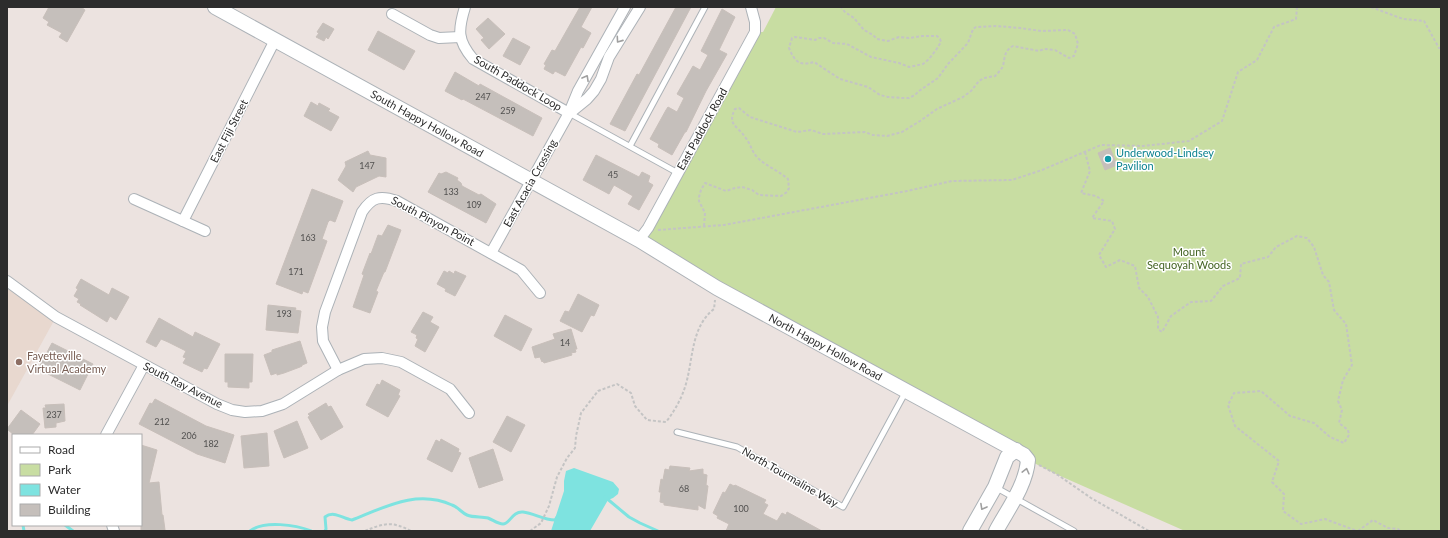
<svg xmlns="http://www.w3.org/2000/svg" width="1448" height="538" font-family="Lato,sans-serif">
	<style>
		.education { fill: #e8d8cf }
		.green { fill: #c8dda2 }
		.water { fill: #7ee3e0 }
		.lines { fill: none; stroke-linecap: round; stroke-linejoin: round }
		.stream { stroke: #7ee3e0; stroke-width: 3 }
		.building { fill: #c5bfbb; stroke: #c8bfba }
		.lane-casing { stroke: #acb2b7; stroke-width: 7 }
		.street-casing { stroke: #acb2b7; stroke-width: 12 }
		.secondary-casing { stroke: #acb2b7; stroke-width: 16 }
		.path { stroke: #c4c4c4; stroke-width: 2; stroke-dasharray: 3 2; stroke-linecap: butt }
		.lane { stroke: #fff; stroke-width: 5 }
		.street { stroke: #fff; stroke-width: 10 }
		.secondary { stroke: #fff; stroke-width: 14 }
		.oneway { stroke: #a0a0a0 }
		.culture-dot { fill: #0f9aa8; stroke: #fff; stroke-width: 1.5 }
		.education-dot { fill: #8d6e63; stroke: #fff; stroke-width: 1.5 }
		.labels { text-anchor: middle; stroke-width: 3; stroke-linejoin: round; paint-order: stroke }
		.number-label { font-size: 9px; fill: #525150 }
		.street-label { font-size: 11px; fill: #2c2c2c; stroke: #fff }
		.culture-label { font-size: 11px; fill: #0d838f; stroke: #fff; text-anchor: start }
		.park-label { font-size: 11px; fill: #436322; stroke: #fff }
		.education-label { font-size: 11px; fill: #785e54; stroke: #fff; text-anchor: start }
	</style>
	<rect width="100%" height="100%" fill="#ece3e0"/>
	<path class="education" d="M7,281L56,317L7,406Z"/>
	<path class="green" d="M776,7H1441V531H1185L1058,475L1028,460L639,240L755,32H763Z"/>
	<path class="water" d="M574,468L613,482L619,489L618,494L613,498L608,500L590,531H551L564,491V481L566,471Z"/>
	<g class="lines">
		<g class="stream">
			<path d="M605,497L629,517L640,523L658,531"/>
			<path d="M23,525L24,531"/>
			<path d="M65,525L73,531"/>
			<path d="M250,531C264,520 296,525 311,531"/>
			<path d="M325,531L326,529L325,517C334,510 343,519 352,520C385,507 417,489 452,505C458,507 462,513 467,515C474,518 482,516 488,518C493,520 498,524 503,524C510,524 512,511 523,512C534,513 543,520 555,520L557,517"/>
		</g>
	</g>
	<g class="building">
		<path d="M49,7H81L85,10L67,42L59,37L62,33L47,25L49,22L43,18Z"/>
		<path d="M580,7H592L581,27L591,33L583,48L581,47L565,76L555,71L553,74L544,69L546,65L544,64L552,50L555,51Z"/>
		<path d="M676,7H691L625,131L610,124L637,74L639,75Z"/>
		<path d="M722,9L735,17L719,50L727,54L706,91L686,132H685L672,155L658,147L659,144L650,139L666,110L668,107L677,112L684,98L677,94L693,66L700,70L708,55L701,51Z"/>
		<path d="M488,18L505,34L489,49L481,40L484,38L476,29Z"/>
		<path d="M323,23L334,29L328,39L326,37L324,41L316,37L319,33L317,32Z"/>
		<path d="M378,31L415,51L404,70L368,50Z"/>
		<path d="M513,38L530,47L520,65L503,56Z"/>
		<path d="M455,72L479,86L480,84L542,118L533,136L463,99L462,100L445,91Z"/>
		<path d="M311,102L318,106L319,103L330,109L328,111L339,117L331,131L304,116Z"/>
		<path d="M1110,148L1117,165L1105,170L1098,153Z"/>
		<path d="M368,151L370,155L386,158V177L379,176L356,187L353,192L338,180L346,166L345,162Z"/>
		<path d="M596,155L639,177L642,172L650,176L648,182L653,185L639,210L628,204L633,196L614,185L609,194L583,180Z"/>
		<path d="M446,172L458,178L457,180L461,183L462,186L479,195L481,194L496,204L486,223L428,192L439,173L441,174Z"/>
		<path d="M312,189L343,201L335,222L330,220L328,222L322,239L327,241L308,293L303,291L302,294L276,284Z"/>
		<path d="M388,225L401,230L385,272H384L376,291L378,292L370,313L353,307L364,275L362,274L370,253L371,254L378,235L382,236Z"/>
		<path d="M444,271L448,273L449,271L454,274L455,271L466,276L455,296L445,291L446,289L437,284Z"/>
		<path d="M81,279L109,295L112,288L129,297L116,320L110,316L107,322L80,305L81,304L77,302L79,299L74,296L78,289L76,288Z"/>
		<path d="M578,294L599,305L594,316L591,315L582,332L560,321L565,311L569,312Z"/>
		<path d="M268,305L296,308L295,310L301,311L298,333L266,330Z"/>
		<path d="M423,312L433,317L430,322L439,327L425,352L415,346L418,339L416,338L417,335L411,332Z"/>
		<path d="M505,315L532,329L521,351L494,336Z"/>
		<path d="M159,318L193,337L195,332L220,344L207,369L204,368L202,372L183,363L186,358L183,357L186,351L168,342L161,339L156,347L146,342Z"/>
		<path d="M571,329L577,349H575L576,352L571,353L572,355L544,363L543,361L542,362L540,357L535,358L532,347L555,339L553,334Z"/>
		<path d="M300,341L307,363L302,365V366L300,367L284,373L277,375V373L271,375L264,355L272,352V350Z"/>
		<path d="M52,343L68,351L67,353L82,361L83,359L93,364L80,390L38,369Z"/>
		<path d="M225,354H253L252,382H249V388L228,387V382H225Z"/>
		<path d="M382,380L400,390L398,395L400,396L388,417L366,405L377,384L380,385Z"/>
		<path d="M155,399L206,426L234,435L225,463L197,454L139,424L150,403L152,404Z"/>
		<path d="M326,403L328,407L331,406L343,427L321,440L308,417L310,416L308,414Z"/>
		<path d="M64,404L65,421L56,423V427L45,428L43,408H46L45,405Z"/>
		<path d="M21,410L40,424L32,435H14L7,429Z"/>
		<path d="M507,416L525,425L511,452L493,442Z"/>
		<path d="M297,421L308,448L284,458L274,431Z"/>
		<path d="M267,433L269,466L244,468L241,436Z"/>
		<path d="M441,439L459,449L458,452L461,453L452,472L427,459L436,440L440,442Z"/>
		<path d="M141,445L157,450L149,483L159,482L162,515H163L165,530L141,531Z"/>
		<path d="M493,449L503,480L479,488L469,458Z"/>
		<path d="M670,466L690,468L689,471L703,469V474L707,475L706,485L708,486L705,509L698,505V510L664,505V503L660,502L661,492H659L661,479L663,480L665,469L669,470Z"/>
		<path d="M730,484L734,486L735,485L766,500L764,503L768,505L763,514L777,521L782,513L786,515L787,512L822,531H726L729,524L717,518L718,516L713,513L723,492L725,493Z"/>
	</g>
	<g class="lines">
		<defs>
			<g id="lane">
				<path d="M569,113L678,173"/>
				<path d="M630,146L705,7"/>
				<path d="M677,432L737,447L843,507L905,393"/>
				<path d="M995,487L1074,531"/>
			</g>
			<g id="street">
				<path d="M465,7C458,30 457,40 473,59L569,113"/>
				<path d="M392,14L430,35L439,38L460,37"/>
				<path d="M571,112L587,99L594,91L601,79L609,57L640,7"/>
				<path d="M134,199L205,231"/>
				<path d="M183,221L275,40"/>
				<path d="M639,240L648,228L755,32V22L751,7"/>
				<path d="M491,253L569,113L578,91L625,7"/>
				<path d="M7,281L56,317L217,404L232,410L245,412L262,411L283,404L338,370L364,359L382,358L401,362L450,389L469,413"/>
				<path d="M338,370L323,341L322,327L325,312L362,212C372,197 380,195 397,201L521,270L540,293"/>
				<path d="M106,435L144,365"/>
				<path d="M112,525L114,531"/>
			</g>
			<g id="secondary">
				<path id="s1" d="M215,7L639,240L717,288L1024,455L1028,460C1026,485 1008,509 996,531"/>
				<path d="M970,531L995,487L1007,457L1016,450"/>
			</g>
		</defs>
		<use href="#lane" class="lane-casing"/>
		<use href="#street" class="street-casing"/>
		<use href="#secondary" class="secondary-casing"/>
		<g class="path">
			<path d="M1371,7L1403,19L1424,21L1439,48H1441"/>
			<path d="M1085,152L1090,171L1081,193L1096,196L1104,201L1092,218L1112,221L1115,229L1099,255L1106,267L1120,260L1135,266L1139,288L1148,297L1158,317V329L1162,332L1171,316L1191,302L1211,301L1223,286L1240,278L1241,264L1268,257L1276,247L1297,236L1307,238L1314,247L1323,275L1329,282L1334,310L1346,324L1352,365L1343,380L1338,401L1342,410L1339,423L1348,430L1349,435L1344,443L1330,437L1314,423L1290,416L1261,391L1234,393L1228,405L1235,426L1279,461L1272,482L1284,494L1283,511L1301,524L1325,519L1357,531"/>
			<path d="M704,226L705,213L699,201V197L701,190L705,183L726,191L735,188L742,187L752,190L759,195L781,196L787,192L789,188L788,179C779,171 766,166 758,158C751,151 751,144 745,137C737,125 727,125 735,109L739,108L750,117L797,132L811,130L823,134L865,132L873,135L887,136L902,132L920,121L937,109L963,97L971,91L979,81L984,78L995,76C998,73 1001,70 1003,66C1005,57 1004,51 1013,46L1039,51L1044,49L1055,50L1069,58L1074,56L1078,44L1075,34L1068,30L1041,31L1020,28L996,26L976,27L973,29L968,43L948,64L938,78L919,91L915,95L909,98H903L888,97L880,95L868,87L840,79L814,62C799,66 795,62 789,48L792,38L795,37L815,40L819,38H824L833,43L847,44L871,57L899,63L909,67L923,64L929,59L936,50L941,42L940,39L937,36H922L909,38L899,37L888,41L877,39L873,35L864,30L854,18L845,12L841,7"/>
			<path d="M658,230L724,225L907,191L952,181L1012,180L1042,170L1101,145L1143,146L1189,141L1222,121L1238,72L1257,60L1274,27L1296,19L1297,7"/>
			<path d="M1039,465L1058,475L1091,498L1149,531"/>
			<path d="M365,531C384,523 392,521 411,531"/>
			<path d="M530,531L541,523L549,506L557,477L567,458L575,448L576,436L581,413L598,391L617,384L631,393L635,406L647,420L666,422C676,409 683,396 687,380C693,356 692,326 714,309L715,300"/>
			<path d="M1358,531L1373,520L1388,528L1398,529L1400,531"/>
		</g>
		<use href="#lane" class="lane"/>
		<use href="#street" class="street"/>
		<use href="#secondary" class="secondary"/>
	</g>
	<defs><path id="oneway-chevron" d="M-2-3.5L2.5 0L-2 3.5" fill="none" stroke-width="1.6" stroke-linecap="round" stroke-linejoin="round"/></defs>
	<g class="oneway">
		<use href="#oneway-chevron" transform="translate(619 40) rotate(125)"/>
		<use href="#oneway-chevron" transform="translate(586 78) rotate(-61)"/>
		<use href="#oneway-chevron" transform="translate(1026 471) rotate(-76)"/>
		<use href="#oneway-chevron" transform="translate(983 507) rotate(119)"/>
	</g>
	<circle class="culture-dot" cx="1108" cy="159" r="4"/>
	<circle class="education-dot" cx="19" cy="362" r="4"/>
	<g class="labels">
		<g class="number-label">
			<text x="483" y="100">247</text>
			<text x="508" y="114">259</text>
			<text x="367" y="169">147</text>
			<text x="613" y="178">45</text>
			<text x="451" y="195">133</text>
			<text x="474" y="208">109</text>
			<text x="308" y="241">163</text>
			<text x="296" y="275">171</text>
			<text x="284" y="317">193</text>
			<text x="565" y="346">14</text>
			<text x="54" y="418">237</text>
			<text x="162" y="425">212</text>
			<text x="189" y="439">206</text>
			<text x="211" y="447">182</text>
			<text x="684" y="492">68</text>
			<text x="741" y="512">100</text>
		</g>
		<g class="street-label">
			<text transform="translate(518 83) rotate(30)" y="4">South Paddock Loop</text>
			<text dy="4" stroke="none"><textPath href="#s1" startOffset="242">South Happy Hollow Road</textPath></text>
			<text transform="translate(702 129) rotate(-61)" y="4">East Paddock Road</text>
			<text transform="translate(229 131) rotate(-63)" y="4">East Fiji Street</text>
			<text transform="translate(530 183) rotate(-61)" y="4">East Acacia Crossing</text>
			<text transform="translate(433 221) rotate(28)" y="4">South Pinyon Point</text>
			<text dy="4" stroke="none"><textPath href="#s1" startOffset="699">North Happy Hollow Road</textPath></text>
			<text transform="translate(183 385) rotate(27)" y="4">South Ray Avenue</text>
			<text transform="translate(790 477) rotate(30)" y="4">North Tourmaline Way</text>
		</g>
		<g class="culture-label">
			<text x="1116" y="157">Underwood-Lindsey<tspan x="1116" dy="13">Pavilion</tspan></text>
		</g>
		<g class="park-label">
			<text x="1189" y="256">Mount<tspan x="1189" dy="13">Sequoyah Woods</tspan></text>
		</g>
		<g class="education-label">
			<text x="27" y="360">Fayetteville<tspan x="27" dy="13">Virtual Academy</tspan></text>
		</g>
	</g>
	<rect width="1448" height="538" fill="none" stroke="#2c2c2c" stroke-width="16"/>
	<rect x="12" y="434" width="130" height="92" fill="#ffffff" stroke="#ababab"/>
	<rect x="20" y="447" width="20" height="6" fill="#ffffff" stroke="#ababab"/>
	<text x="48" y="454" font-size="12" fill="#2c2c2c">Road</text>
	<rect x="20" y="464" width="20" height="12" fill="#c8dda2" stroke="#ababab"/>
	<text x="48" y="474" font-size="12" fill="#2c2c2c">Park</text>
	<rect x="20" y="484" width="20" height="12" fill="#7ee3e0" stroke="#ababab"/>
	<text x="48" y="494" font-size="12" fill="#2c2c2c">Water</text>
	<rect x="20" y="504" width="20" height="12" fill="#c5bfbb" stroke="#ababab"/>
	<text x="48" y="514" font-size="12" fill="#2c2c2c">Building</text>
</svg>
